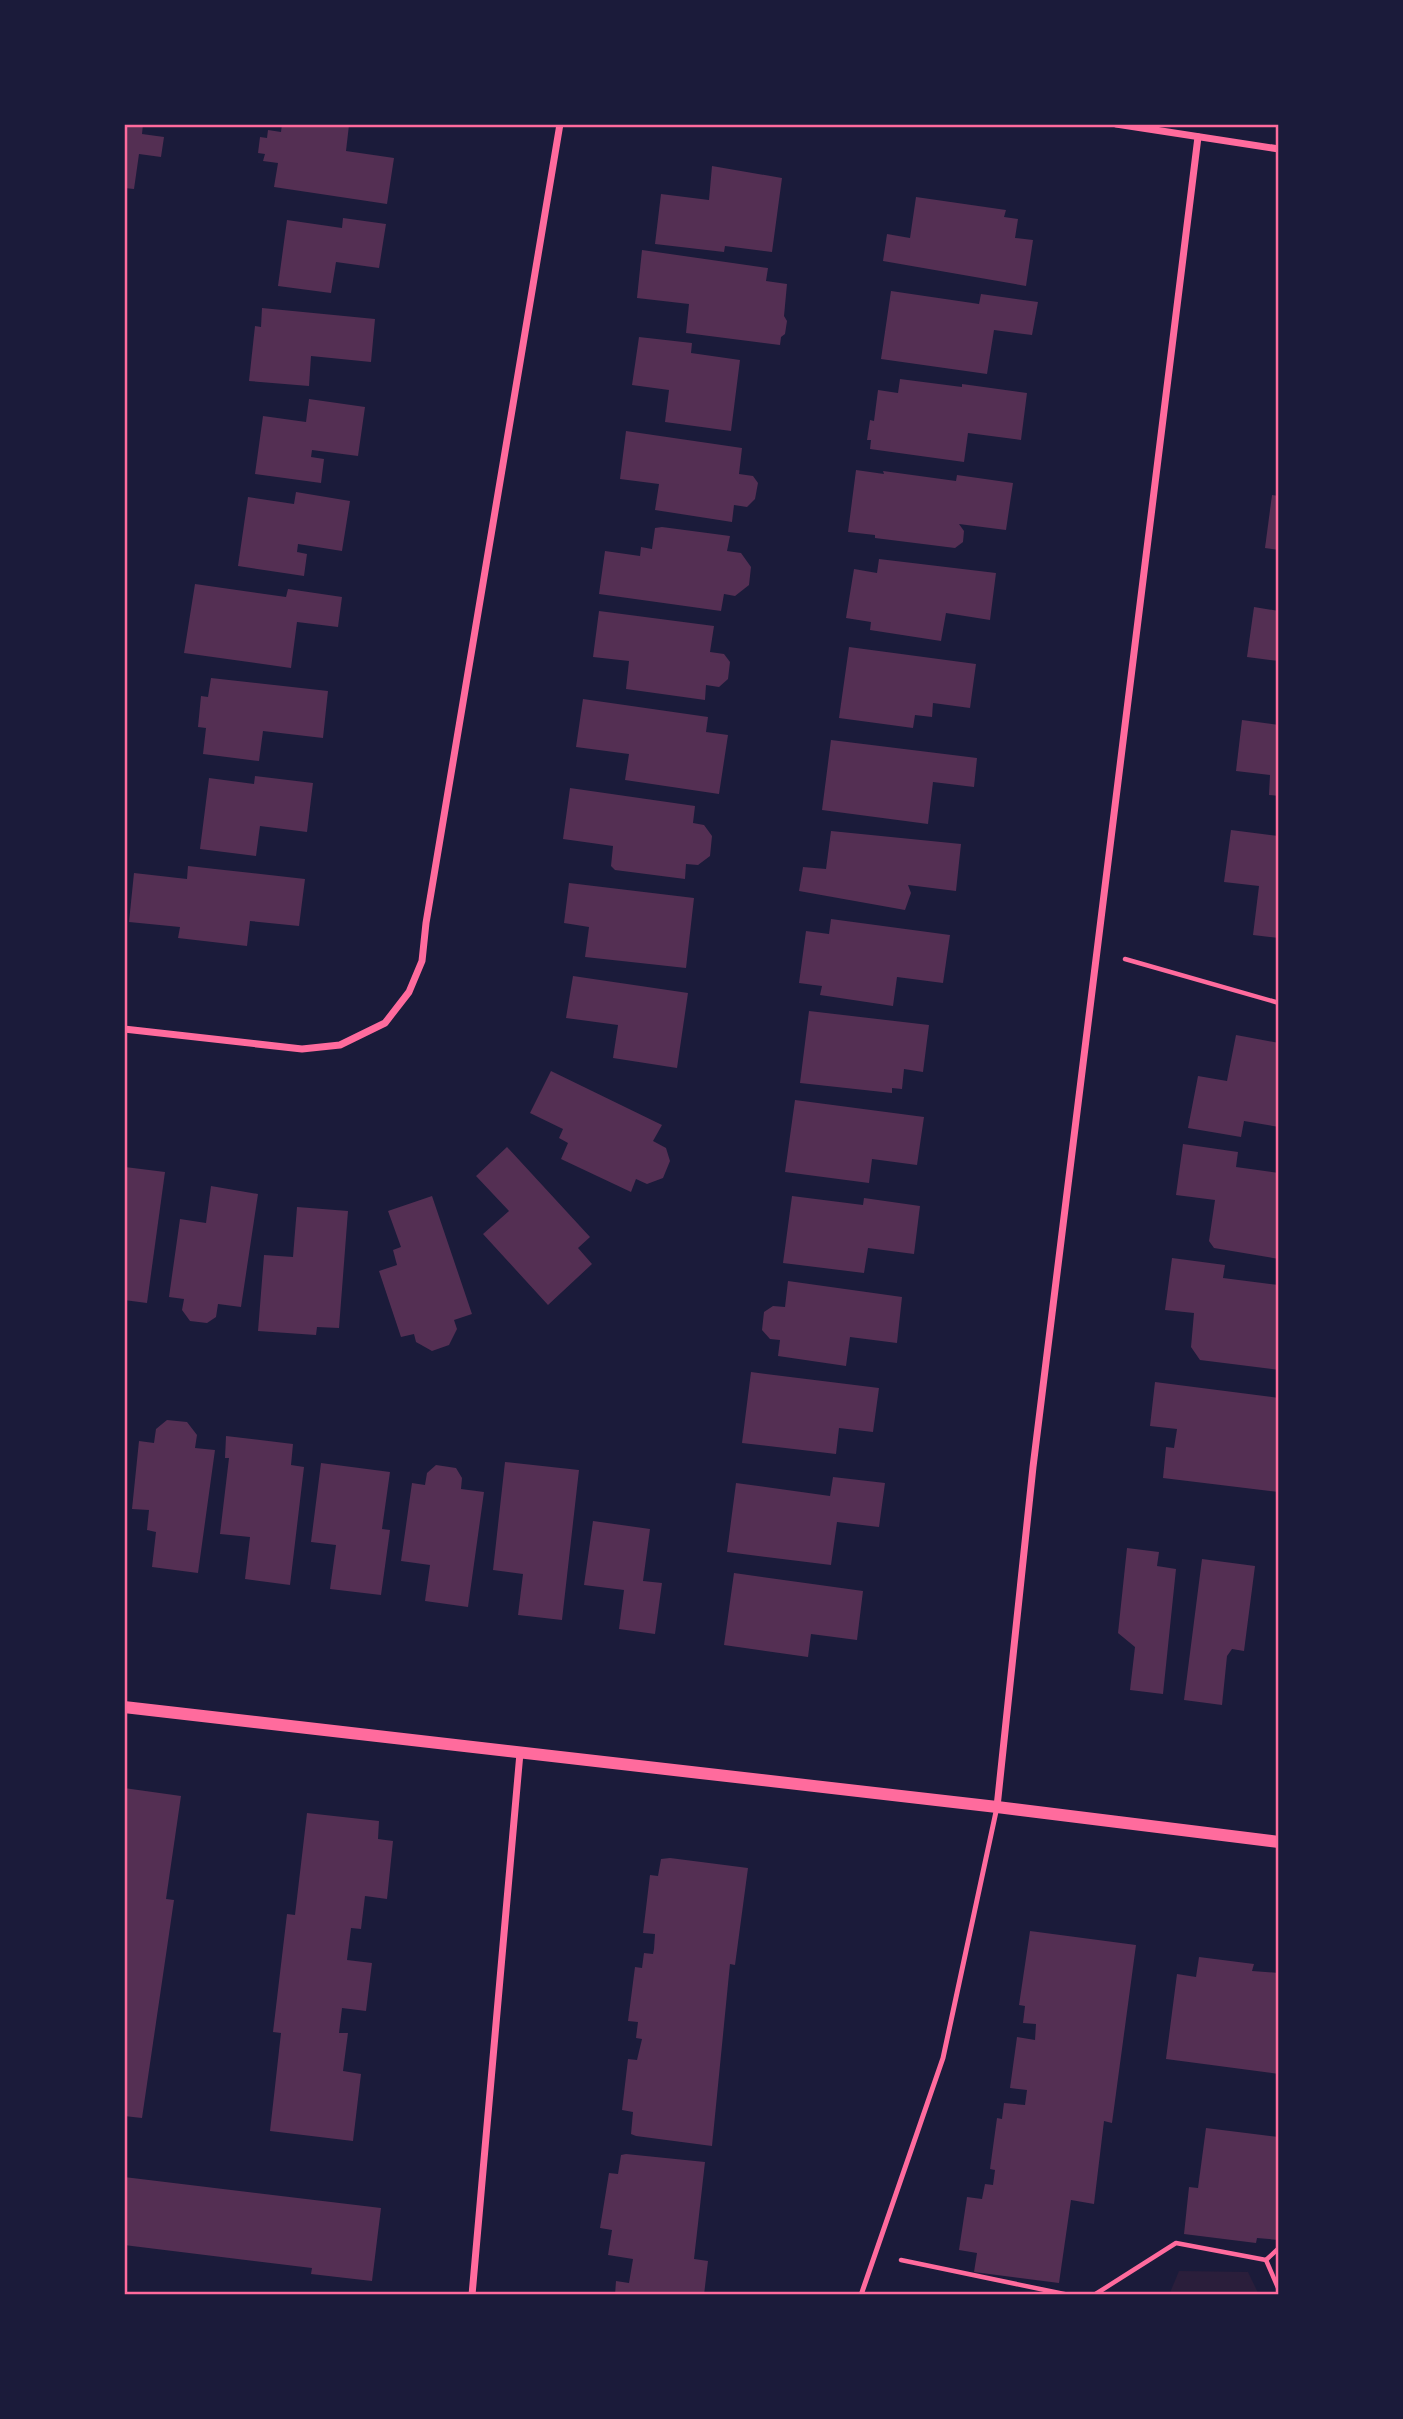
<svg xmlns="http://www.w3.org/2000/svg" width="1403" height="2419" font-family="'IBM Plex Sans',sans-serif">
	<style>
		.green { fill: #2a1e3b }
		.building { fill: #542f53 }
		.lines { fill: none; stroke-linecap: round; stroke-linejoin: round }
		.path { stroke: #ff6b9d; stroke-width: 4.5 }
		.service { stroke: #ff6b9d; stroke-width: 5 }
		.minor { stroke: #ff6b9d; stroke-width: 7 }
		.tertiary { stroke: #ff6b9d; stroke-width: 12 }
		.neatline { fill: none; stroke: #ff6b9d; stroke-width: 2.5 }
	</style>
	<rect width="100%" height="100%" fill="#1b1b3a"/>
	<path class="green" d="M1179,2271L1248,2272L1259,2295H1169Z"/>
	<g class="building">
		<path d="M124,124H143L142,134L164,137L161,157L139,154L134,189L124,188Z"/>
		<path d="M282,124L349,125L346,151L394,158L387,204L274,187L278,163L263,161L265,154L258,153L260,137L267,138L268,130L281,132Z"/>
		<path d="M712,166L782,178L772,252L725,246L724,252L655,244L661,194L709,200Z"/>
		<path d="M916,197L1006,210L1004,217L1018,219L1015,238L1033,240L1026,286L883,261L887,234L910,238Z"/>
		<path d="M343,218L386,224L379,268L336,262L331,293L278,286L287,220L342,228Z"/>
		<path d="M642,250L768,268L766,281L787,284L784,316L787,321L785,334L781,337L780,345L686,333L689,304L637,298Z"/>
		<path d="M891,291L979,304L981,294L1038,302L1032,335L994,330L987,374L881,359Z"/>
		<path d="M262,308L375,319L371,362L311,356L309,386L249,381L255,326L261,327Z"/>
		<path d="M639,337L692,343L691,353L740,360L731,431L665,422L669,390L632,385Z"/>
		<path d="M900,379L962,387V384L1027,393L1021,440L968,433L964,462L870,449L871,440H867L870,420L874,421L878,390L898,393Z"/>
		<path d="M309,399L365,407L358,456L312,450L311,457L324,459L321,483L255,474L263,416L306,422Z"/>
		<path d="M626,431L742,448L739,474L753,476L758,483L755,499L747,507L734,505L732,522L655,510L659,484L620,479Z"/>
		<path d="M856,470L884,474L883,471L956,481L957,475L1013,483L1006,530L959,524L964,531L963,542L955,548L875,538V535L848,532Z"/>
		<path d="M296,492L350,501L342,551L298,544L297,552L307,554L304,576L238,566L248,497L294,504Z"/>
		<path d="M1272,495L1279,496V550L1265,548Z"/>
		<path d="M662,527L730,536L727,551L741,553L751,567L749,585L735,596L724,594L721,611L599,594L605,551L640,556L641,547L652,549L655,528Z"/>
		<path d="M879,559L996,573L990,620L946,613L941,641L870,630L871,622L846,618L854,569L877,573Z"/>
		<path d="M195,584L286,597L288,589L342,597L338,627L297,622L291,668L184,653Z"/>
		<path d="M1254,607L1279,611V661L1247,657Z"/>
		<path d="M599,611L714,626L710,652L724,654L730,662L728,679L719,687L706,685L705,700L626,689L629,661L593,657Z"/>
		<path d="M849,647L976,664L970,708L933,703L932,717L915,715L913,728L839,718Z"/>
		<path d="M211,678L328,691L323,738L263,731L259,761L203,754L206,728L198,727L201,696L208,697Z"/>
		<path d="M583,699L708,717L706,732L728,735L719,794L625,780L629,754L576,747Z"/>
		<path d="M1242,720L1279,725V796L1269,795L1270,775L1236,771Z"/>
		<path d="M831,740L977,758L974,787L933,782L928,824L822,810Z"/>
		<path d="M255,776L313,783L307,832L260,826L256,856L200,849L209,778L254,784Z"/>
		<path d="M570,788L695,806L693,823L704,825L712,836L710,856L698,865L686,864L685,879L615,870L611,866L613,846L563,839Z"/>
		<path d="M1231,830L1279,836V938L1253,935L1259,886L1224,882Z"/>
		<path d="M831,831L961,844L956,891L908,885L911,893L905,910L799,891L803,867L826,869Z"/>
		<path d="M188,866L305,879L299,926L250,921L247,946L178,938L180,927L129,922L134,873L187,879Z"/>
		<path d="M569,883L694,898L686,968L585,957L589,927L564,923Z"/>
		<path d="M831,919L950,935L943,983L897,977L893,1006L820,995L822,986L799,983L806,931L829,934Z"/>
		<path d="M573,976L688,993L677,1068L613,1058L618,1025L566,1018Z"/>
		<path d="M809,1011L929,1025L923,1072L904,1069L902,1089L892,1088V1093L800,1083Z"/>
		<path d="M1236,1035L1279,1043V1127L1244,1121L1241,1137L1188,1128L1198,1076L1227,1081Z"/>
		<path d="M551,1071L662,1125L653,1141L666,1148L670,1161L663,1178L647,1184L636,1179L631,1192L561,1159L568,1143L559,1138L563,1129L530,1113Z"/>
		<path d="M795,1100L924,1117L917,1165L872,1159L869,1183L785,1172Z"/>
		<path d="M1183,1144L1238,1152L1236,1167L1279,1173V1259L1214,1248L1209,1241L1215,1200L1176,1195Z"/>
		<path d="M507,1147L590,1237L578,1248L592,1264L548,1305L483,1234L509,1211L476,1176Z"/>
		<path d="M125,1167L165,1172L147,1303L124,1300Z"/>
		<path d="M211,1186L258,1194L241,1307L218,1304L216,1317L207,1323L190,1321L182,1310L184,1299L169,1297L180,1219L206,1223Z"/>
		<path d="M432,1196L472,1314L454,1320L457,1329L449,1345L432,1351L416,1342L414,1334L401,1337L379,1271L397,1265L393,1250L401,1247L388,1211Z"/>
		<path d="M792,1196L863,1205L864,1198L920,1206L914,1254L868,1248L864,1273L783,1263Z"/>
		<path d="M297,1207L348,1211L339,1328L317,1327L316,1335L258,1331L264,1255L293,1257Z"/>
		<path d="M1172,1258L1225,1265L1223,1278L1279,1285V1370L1200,1360L1191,1347L1194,1313L1165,1310Z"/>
		<path d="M788,1281L902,1297L897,1343L850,1337L846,1366L778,1356L780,1340L770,1339L762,1330L764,1312L773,1306L785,1307Z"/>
		<path d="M751,1372L879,1388L873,1432L839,1428L836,1454L742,1443Z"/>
		<path d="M1155,1382L1279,1398V1492L1163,1478L1166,1447L1174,1448L1177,1429L1150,1426Z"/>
		<path d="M167,1420L187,1422L197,1435L195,1448L215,1450L198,1573L152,1567L156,1532L147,1530L149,1510L132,1509L139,1441L154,1443L156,1429Z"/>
		<path d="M226,1436L293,1444L291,1465L304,1467L290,1585L245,1579L250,1537L220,1534L229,1458H225Z"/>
		<path d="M505,1462L579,1470L562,1620L518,1615L523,1574L493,1570Z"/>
		<path d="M321,1463L390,1472L382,1529L390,1530L381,1595L330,1589L336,1545L311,1542Z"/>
		<path d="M436,1465L456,1468L462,1478L461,1489L484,1492L468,1607L425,1601L430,1565L401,1561L412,1483L425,1485L427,1473Z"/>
		<path d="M833,1477L885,1483L879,1527L837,1522L831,1565L727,1552L736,1483L830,1496Z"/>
		<path d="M593,1521L650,1529L643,1581L662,1583L655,1634L619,1629L624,1590L584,1585Z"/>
		<path d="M1127,1548L1159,1552L1157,1566L1176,1569L1163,1694L1130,1690L1135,1647L1118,1633Z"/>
		<path d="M1202,1559L1255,1566L1244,1651L1232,1649L1227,1656L1222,1705L1184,1700Z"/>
		<path d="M734,1573L863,1591L857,1640L811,1634L808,1657L724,1645Z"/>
		<path d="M124,1788L181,1796L166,1899L174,1900L142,2118L124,2116Z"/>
		<path d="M307,1813L379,1821L378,1839L393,1841L387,1899L365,1896L361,1929L351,1928L347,1960L372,1963L366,2011L342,2008L339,2033H348L343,2071L361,2074L353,2141L270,2131L281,2033L273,2032L287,1914L295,1915Z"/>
		<path d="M670,1858L748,1868L735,1965L730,1964L712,2146L636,2136L631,2134L633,2112L622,2110L628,2059L637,2060L642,2039L636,2038L638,2022L628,2021L635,1967L642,1968L644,1953L653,1954L654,1949L655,1934L643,1933L650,1875L658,1876L661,1859Z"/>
		<path d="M1030,1931L1136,1945L1112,2123L1104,2121L1094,2204L1071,2200L1059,2283L974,2272L977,2253L959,2250L967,2197L982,2199L985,2184L993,2185L995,2170L990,2169L997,2118L1002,2119L1004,2103L1025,2105L1027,2090L1010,2088L1017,2037L1035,2040L1036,2024L1023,2023L1025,2006L1019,2005Z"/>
		<path d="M1199,1957L1254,1964L1252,1971L1279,1973V2074L1166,2059L1177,1974L1196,1977Z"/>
		<path d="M1206,2128L1279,2137V2240L1257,2238L1256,2243L1184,2234L1189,2187L1198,2188Z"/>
		<path d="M626,2154L705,2162L694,2259L708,2261L704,2295H615L616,2281L629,2283L633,2259L608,2255L612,2230L600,2228L609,2173L618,2174L621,2155Z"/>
		<path d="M124,2177L381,2208L372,2281L311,2274L312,2268L124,2245Z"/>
	</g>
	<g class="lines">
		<g class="path">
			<path d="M1125,959L1279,1003"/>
			<path d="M901,2260L1069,2295"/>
			<path d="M1266,2260L1279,2290"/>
			<path d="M1094,2295L1176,2243L1266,2260L1279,2248"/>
		</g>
		<path class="service" d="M861,2295L943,2058L997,1807"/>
		<g class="minor">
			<path d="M1116,124L1279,149"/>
			<path d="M124,1029L302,1049L340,1045L385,1023L409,992L422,961L426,923L560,124"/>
			<path d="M997,1807L1033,1467L1198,137"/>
			<path d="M472,2295L520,1753"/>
		</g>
		<path class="tertiary" d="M124,1707L997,1807L1279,1842"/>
	</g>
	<rect width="1403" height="2419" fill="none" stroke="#1b1b3a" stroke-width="252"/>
	<rect x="126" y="126" width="1151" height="2167" class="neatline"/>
</svg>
